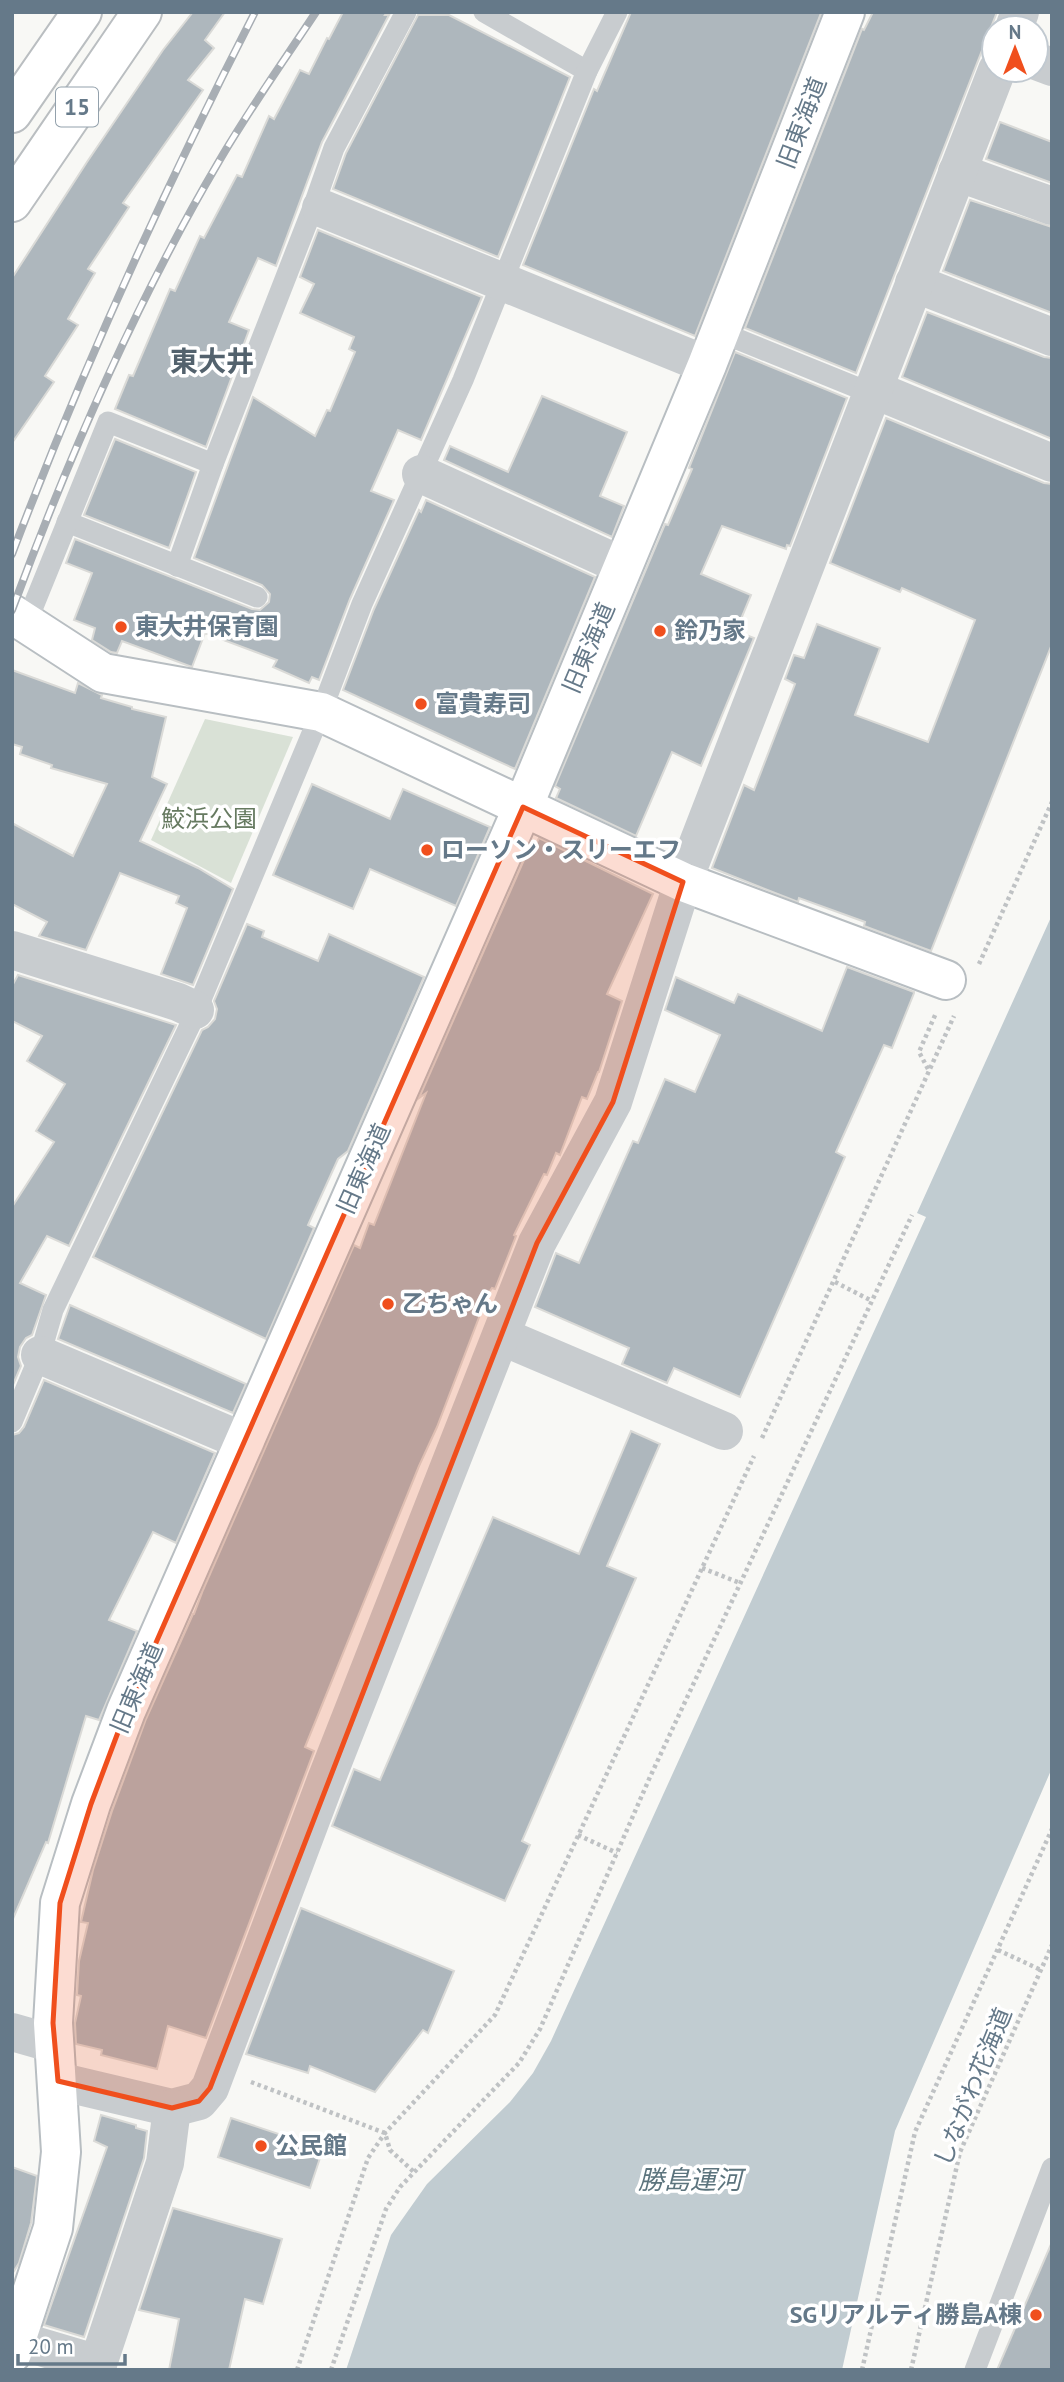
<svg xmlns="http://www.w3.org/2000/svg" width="1064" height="2382" font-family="'PT Sans','Noto Sans JP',sans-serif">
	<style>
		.green { fill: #d9e1d6 }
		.water { fill: #c1ccd1 }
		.building { fill: #aeb7bd; stroke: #dadad7; stroke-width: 2 }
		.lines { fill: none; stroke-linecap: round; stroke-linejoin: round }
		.secondary-casing { stroke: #b8bec2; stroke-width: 42 }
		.highway-casing { stroke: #babec1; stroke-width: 42 }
		.path { stroke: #bfc2c4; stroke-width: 4.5; stroke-dasharray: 3.5 3.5; stroke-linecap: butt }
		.lane { stroke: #c8cccf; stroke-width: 21 }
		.street { stroke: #c8cccf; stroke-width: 38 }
		.secondary { stroke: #fff; stroke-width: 38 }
		.highway { stroke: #fff; stroke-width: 38 }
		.rail-casing { stroke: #a8aeb4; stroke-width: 8 }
		.rail { stroke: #fff; stroke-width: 5; stroke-dasharray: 16; stroke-linecap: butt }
		.marked { fill: #f04f1d; fill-opacity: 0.2; stroke: #f04f1d; stroke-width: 5; stroke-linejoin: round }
		.poi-dot { fill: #f04f1d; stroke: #fff; stroke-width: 2.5 }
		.labels { text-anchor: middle; stroke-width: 7; stroke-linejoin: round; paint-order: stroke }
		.shield { fill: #fff; stroke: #93a1ac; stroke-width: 2 }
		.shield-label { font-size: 23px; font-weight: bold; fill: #657989 }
		.street-label { font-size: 24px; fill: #657989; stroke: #fff }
		.poi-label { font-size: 24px; font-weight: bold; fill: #657989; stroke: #fff; text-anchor: start }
		.park-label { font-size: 24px; fill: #667a60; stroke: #fff }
		.water-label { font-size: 26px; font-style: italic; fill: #5c747d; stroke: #fff }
		.quarter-label { font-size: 28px; font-weight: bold; fill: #53626d; stroke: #fff }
	</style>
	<rect width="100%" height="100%" fill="#f8f8f5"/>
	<path class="green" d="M205,719L293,737L231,883L151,840Z"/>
	<path class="water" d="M1052,915V1768L895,2131L842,2370H346L391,2235L427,2184L510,2102L533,2073L551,2041L926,1217L917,1213Z"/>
	<g class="building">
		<path d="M193,12H225L205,40L214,48L188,80L203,90L123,203L129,207L88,269L95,273L68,319L78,325L45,376L54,382L12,443V278L87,162L163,50Z"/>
		<path d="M343,12H387L385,15H389L322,142L276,266L258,258L229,322L249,330L206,447L115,409L129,375L133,376L170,289L175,291L200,236L204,238L237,175L242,177L269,116L274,119L300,70L309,74L327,38L329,39Z"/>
		<path d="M631,12L821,13L695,336L523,265L594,89L597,91Z"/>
		<path d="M873,12H997L856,373L745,328L862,29L864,30Z"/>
		<path d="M418,15H449L570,77L498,257L333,189L346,153Z"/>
		<path d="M1000,122L1052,142V183L986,159Z"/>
		<path d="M970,200L1052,227V313L943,271Z"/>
		<path d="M318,230L482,297L421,440L398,430L371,491L394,500L350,599L319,680L312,677L309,683L273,667L277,660L205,633L192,667L122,641L117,653L111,652L92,640L95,628L74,620L92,573L66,563L75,539L252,609L260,610L269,602L270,594L262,585L194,558L253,397L315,436L327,410L330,411L355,352L349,349L354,337L300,313L314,284L300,277Z"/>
		<path d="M927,312L1044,357L1052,358V439L902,377Z"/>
		<path d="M735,352L847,398L790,546L787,545L786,549L722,526L701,574L751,595L736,631L754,638L701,766L672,752L636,836L556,798L560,789L555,786L665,524L668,525L692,469L689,468Z"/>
		<path d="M542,396L627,432L600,496L624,506L612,537L444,460L450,446L508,472Z"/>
		<path d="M886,418L1044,483L1052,484V644L931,951L864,926L865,922L799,898L798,902L712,868L744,785L754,790L795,684L785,679L794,655L804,658L817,624L880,648L855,715L928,742L975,620L902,588L900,592L830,563Z"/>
		<path d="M115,439L196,472L169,548L84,515Z"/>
		<path d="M426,500L595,577L515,769L343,690L374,609L419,510L421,512Z"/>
		<path d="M12,670L75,693L78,683L102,695L101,698L132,707V709L166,717L152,777L167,784L140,841L198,868L233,889L193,985L161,974L187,908L176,903L179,896L120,873L86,950L39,936L47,922L12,904V823L73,856L107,784L51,768L52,765L20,754L22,747L12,744Z"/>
		<path d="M312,784L390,819L403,789L490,827L456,906L370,869L353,909L273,875Z"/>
		<path d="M539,838L653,894L607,994L622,1001L599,1072H598L587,1099L582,1097L560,1155L556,1153L547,1175L544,1174L514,1235L516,1236L495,1289L492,1288L488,1294L437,1427L419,1466L305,1747L314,1751L206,2038L168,2026L157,2069L101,2055L102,2050L76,2044L75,2023L81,1996L77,1995L79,1961L88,1923L81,1922L93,1870L112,1811L146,1719L193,1614H194L203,1590L354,1245L360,1248L369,1223L374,1225L426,1093L419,1098L531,844H536Z"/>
		<path d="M247,924L264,931L262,937L318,961L329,934L424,977L348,1151L338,1159L308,1225L314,1228L266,1339L93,1257L202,1030L208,1027L215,1019L217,1009L214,1001Z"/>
		<path d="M847,967L914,992V993L892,1048L884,1045L836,1152L845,1157L740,1397L674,1368L667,1383L622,1364L629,1348L535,1307L556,1253L579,1263L633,1141L638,1143L665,1079L695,1092L720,1035L665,1010L676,977L734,1003L738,994L822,1031Z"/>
		<path d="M18,975L176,1025L69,1246L47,1236L20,1283L46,1295L32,1335L26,1338L20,1347L18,1357L21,1366L12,1387V1207L54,1142L36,1131L65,1084L27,1061L42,1036L12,1021V986Z"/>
		<path d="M70,1305L246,1384L233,1413L58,1339Z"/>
		<path d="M44,1380L215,1453L176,1543L153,1532L109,1620L137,1631L99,1720L86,1716L48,1843L46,1842L12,1921V1435L19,1433L24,1427Z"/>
		<path d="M631,1431L660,1444L607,1566L636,1578L522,1841L530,1845L505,1901L332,1826L354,1769L380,1780L493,1517L579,1554Z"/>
		<path d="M301,1908L454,1971L428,2033L423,2030L375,2092L310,2066L308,2073L246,2054Z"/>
		<path d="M101,2115L136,2125V2128L147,2131L144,2158L84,2337L44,2325L107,2147L94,2141Z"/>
		<path d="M231,2118L323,2149L310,2188L218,2157Z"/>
		<path d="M12,2167L37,2176L31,2223L19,2263L12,2274Z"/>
		<path d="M173,2208L282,2239L263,2304L245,2299L229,2370H169L179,2319L139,2310Z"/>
		<path d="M1052,2242V2370H997Z"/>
	</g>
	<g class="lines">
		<defs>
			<g id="secondary">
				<path d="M12,614L103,673L321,712L683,882L946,980"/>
				<path d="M12,2353L53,2228L61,2152L53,2023L60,1903L91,1804L126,1711L523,807L707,365L845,12"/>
			</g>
			<g id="highway">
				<path d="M12,113L82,12"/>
				<path d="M12,202L142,12"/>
			</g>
		</defs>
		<use href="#secondary" class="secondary-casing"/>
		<use href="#highway" class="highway-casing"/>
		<g class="path">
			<path d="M979,964L1052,802"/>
			<path d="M928,1069L919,1052L936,1013"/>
			<path d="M835,1282L872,1301"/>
			<path d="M762,1438L954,1016"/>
			<path d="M702,1568L740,1583"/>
			<path d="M578,1835L617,1853"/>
			<path d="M998,1950L1041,1970"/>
			<path d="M251,2082L385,2133L390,2150L414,2172"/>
			<path d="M297,2370L368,2158L385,2133L495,2015L754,1456"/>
			<path d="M331,2370L386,2209L400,2187L519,2063L540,2029L650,1777L912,1215"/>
			<path d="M862,2370L915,2132L1052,1829"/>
			<path d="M911,2370L960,2152L1052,1945"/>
		</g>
		<g class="lane">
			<path d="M484,12L587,71"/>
			<path d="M720,332L873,394"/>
			<path d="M67,522L257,597"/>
			<path d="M177,566L213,464L314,205L334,148L406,12"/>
			<path d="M26,624L108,422L213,464"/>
			<path d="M12,1422L40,1355L53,1310L192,1021L321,712L362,604L463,380L587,71L617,12"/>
			<path d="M975,2370L1052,2168"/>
		</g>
		<g class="street">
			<path d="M1014,28L1020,12"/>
			<path d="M1036,61L1052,67"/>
			<path d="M957,172L1052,206"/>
			<path d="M321,208L707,365"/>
			<path d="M914,283L1052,337"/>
			<path d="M875,390L1052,463"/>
			<path d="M421,474L623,566"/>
			<path d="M12,950L178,1002L195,1010"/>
			<path d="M501,1336L724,1431"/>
			<path d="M40,1355L245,1442"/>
			<path d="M12,2032L54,2044"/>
			<path d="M58,2081L172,2108L199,2101L210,2088L326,1780L537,1243L613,1102L683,882L997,70"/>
			<path d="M17,2340L98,2364"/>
			<path d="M96,2370L165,2163L172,2108"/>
		</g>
		<use href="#secondary" class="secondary"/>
		<use href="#highway" class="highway"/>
		<defs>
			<g id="rail">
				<path d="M12,554C82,369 165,188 255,12"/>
				<path d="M12,610C69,456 135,304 218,163C248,111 283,62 316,12"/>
			</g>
		</defs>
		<use href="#rail" class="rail-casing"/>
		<use href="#rail" class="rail"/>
	</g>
	<path class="marked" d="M523,807L683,882L613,1102L537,1243L210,2088L199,2101L172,2108L58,2081L53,2023L60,1903L91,1804L126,1711Z"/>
	<g class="poi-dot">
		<circle cx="121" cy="627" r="7"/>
		<circle cx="660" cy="631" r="7"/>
		<circle cx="421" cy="704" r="7"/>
		<circle cx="427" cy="850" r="7"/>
		<circle cx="388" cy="1304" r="7"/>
		<circle cx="261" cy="2146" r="7"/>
		<circle cx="1036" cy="2315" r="7"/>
	</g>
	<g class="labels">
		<rect class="shield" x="56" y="87.5" width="42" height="39" rx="5"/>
		<g class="shield-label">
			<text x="77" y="115">15</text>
		</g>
		<g class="street-label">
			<text transform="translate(802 123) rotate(-69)" y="8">旧東海道</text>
			<text transform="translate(589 648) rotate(-67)" y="8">旧東海道</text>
			<text transform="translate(364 1169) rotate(-66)" y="8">旧東海道</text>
			<text transform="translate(137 1688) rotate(-67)" y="8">旧東海道</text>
			<text transform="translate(973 2087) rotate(-68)" y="8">しながわ花海道</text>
		</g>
		<g class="poi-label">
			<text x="135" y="635">東大井保育園</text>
			<text x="674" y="639">鈴乃家</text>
			<text x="435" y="712">富貴寿司</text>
			<text x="441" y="858">ローソン・スリーエフ</text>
			<text x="402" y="1312">乙ちゃん</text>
			<text x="275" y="2154">公民館</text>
			<text x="1022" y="2323" text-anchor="end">SGリアルティ勝島A棟</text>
		</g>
		<g class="park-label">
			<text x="209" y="827">鮫浜公園</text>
		</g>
		<g class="water-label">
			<text x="690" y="2189">勝島運河</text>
		</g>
		<g class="quarter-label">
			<text x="212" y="371">東大井</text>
		</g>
	</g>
	<rect width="1064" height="2382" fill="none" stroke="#657989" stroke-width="28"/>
	<g transform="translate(1015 49)"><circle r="33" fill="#ffffff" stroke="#c1c9d0" stroke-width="2"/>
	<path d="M0-5L12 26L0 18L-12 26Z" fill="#f04f1d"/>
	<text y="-10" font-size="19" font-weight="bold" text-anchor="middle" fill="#657989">N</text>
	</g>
	<path d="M18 2354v10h107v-10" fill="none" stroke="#657989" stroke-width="3.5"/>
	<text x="28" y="2354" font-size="21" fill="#657989" stroke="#ffffff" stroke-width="5" paint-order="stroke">20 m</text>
</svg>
